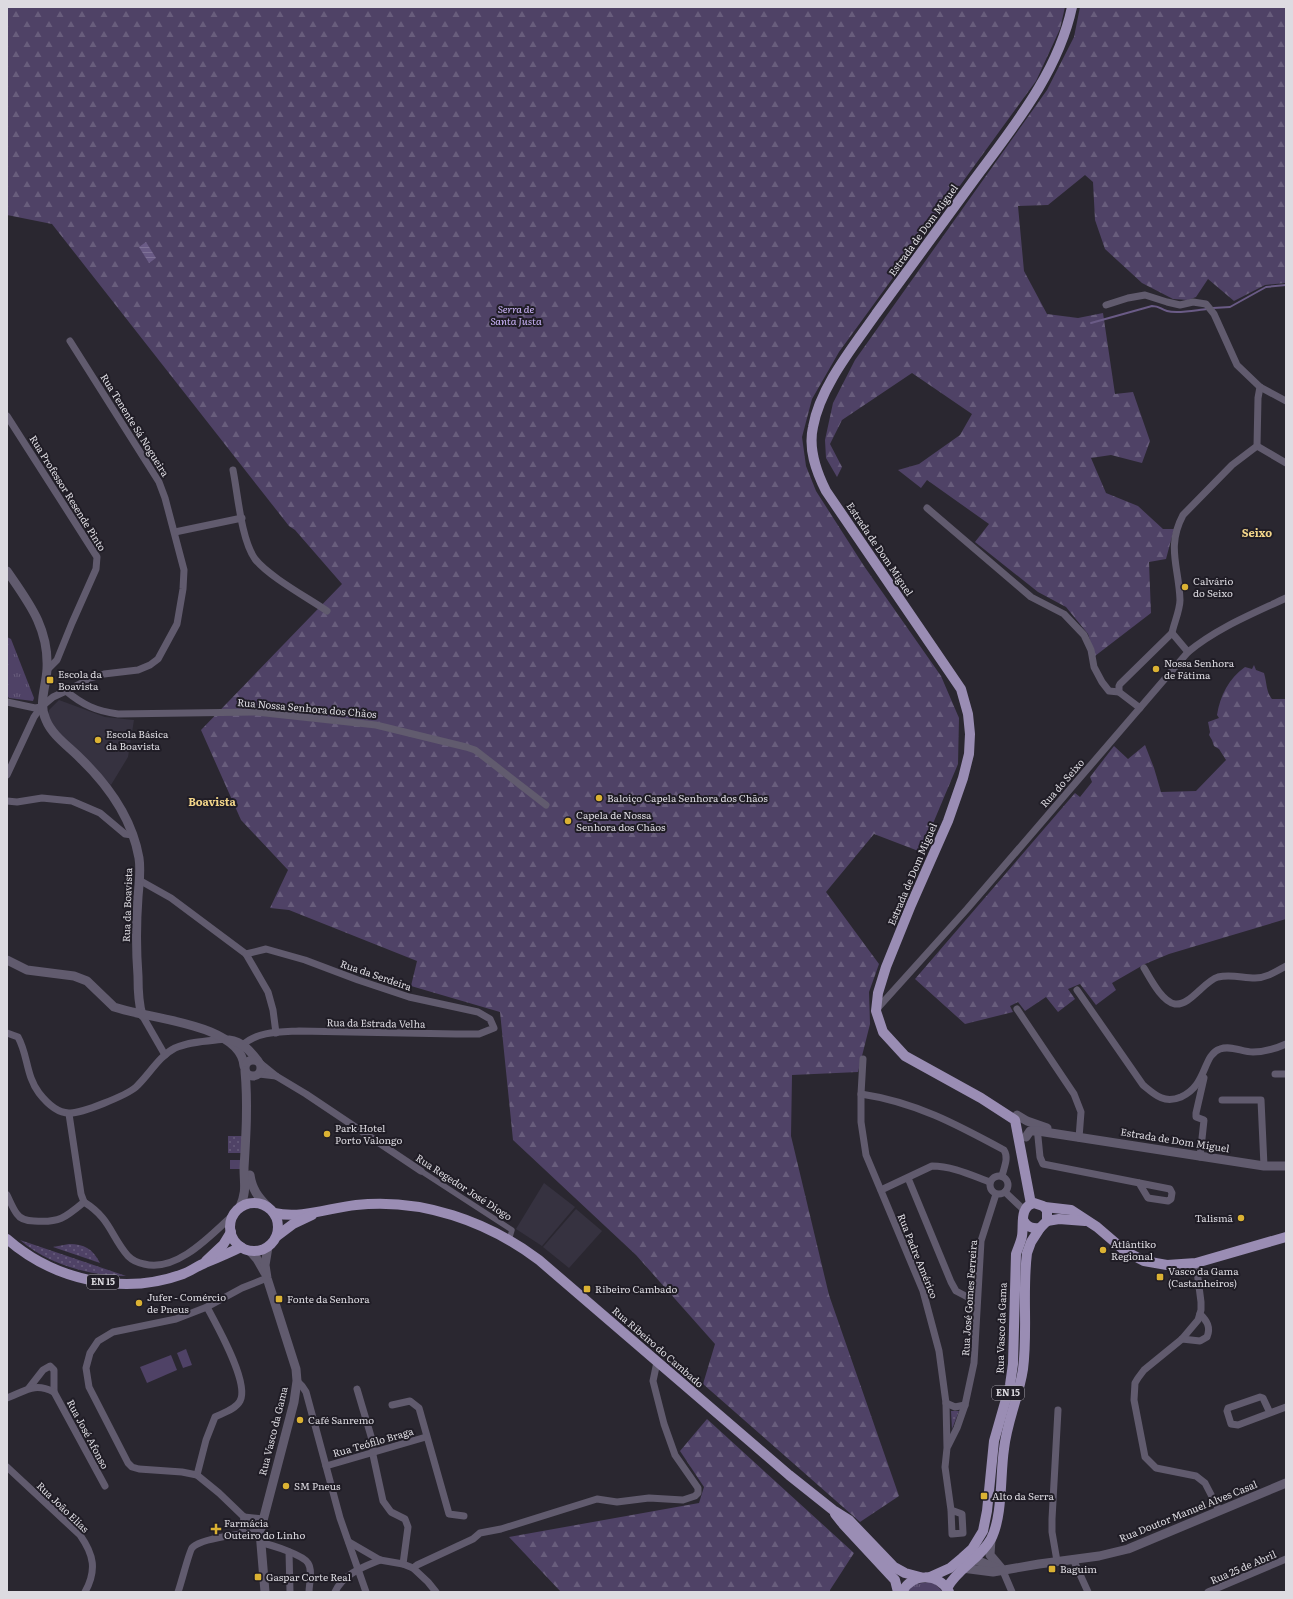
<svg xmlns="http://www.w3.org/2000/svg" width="1293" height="1599" font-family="Literata,serif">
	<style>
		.built { fill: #363240 }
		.grass { fill: url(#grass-tufts) }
		.forest { fill: url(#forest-firs) }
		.park { fill: #4f4266 }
		.garden { fill: url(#garden-dots) }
		.water { fill: url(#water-rules) }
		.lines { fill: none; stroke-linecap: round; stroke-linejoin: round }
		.stream { stroke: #6a5b86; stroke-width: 2 }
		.pedestrian { stroke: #615b6e; stroke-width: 5.5 }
		.minor { stroke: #615b6e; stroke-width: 7 }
		.tertiary { stroke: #615b6e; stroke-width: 9 }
		.primary { stroke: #9a8db4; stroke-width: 10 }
		.poi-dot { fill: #dbb233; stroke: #201d26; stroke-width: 1.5 }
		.labels { text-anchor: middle; stroke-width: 4; stroke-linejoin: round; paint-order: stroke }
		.shield { fill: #201d26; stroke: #a4a2a9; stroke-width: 1 }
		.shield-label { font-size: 9px; font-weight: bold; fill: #dddbe1 }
		.street-label { font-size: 10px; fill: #dddbe1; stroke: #201d26 }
		.park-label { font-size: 10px; font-style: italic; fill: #ccb5fa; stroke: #201d26 }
		.poi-label { font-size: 10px; fill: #dddbe1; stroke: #201d26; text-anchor: start }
		.neighbourhood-label { font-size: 11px; font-weight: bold; fill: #f1d489; stroke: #201d26 }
	</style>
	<defs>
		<pattern id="grass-tufts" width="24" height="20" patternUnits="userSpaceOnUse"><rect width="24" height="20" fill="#4f4266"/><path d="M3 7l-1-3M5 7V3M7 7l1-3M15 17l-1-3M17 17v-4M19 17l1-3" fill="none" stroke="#685d7c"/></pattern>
		<pattern id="forest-firs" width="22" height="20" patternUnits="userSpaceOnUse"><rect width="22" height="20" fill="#4f4266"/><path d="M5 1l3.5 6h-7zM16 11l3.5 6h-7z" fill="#685d7c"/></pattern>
		<pattern id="garden-dots" width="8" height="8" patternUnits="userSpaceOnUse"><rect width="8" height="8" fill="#4f4266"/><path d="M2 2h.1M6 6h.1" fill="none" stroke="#685d7c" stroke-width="1.8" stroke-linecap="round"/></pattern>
		<pattern id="water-rules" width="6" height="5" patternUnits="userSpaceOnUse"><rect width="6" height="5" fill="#6a5b86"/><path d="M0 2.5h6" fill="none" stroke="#7f7297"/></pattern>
	</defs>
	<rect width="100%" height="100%" fill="#2a2730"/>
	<g class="built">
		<path d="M59,700L105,717L134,720L128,757L111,785L58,733L51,722L48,714L49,710Z"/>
		<path d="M544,1183L575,1207L542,1246L516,1229Z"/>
		<path d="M576,1209L602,1231L569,1268L543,1247Z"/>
	</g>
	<g class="grass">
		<path d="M7,637L11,639L34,698L33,701L9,698L7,695Z"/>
		<path d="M929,1582L935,1584L943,1592H907L915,1584Z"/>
	</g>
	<g class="forest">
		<path d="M7,7H1065L1060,29L1036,81L839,352L812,399L802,437L806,466L816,491L864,566L941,676L959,718L958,764L921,852L874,834L826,892L879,964L869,992L870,1024L858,1072L792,1075L791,1136L829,1295L899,1496L860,1522L703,1384L715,1344L636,1255L513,1140L500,1012L411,986L417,961L289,910L270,908L288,870L241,820L201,730L342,584L295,530L289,526L52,224L7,215Z"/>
		<path d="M1080,7H1286V283L1265,285L1234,301L1208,279L1196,297L1188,300L1173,299L1142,283L1105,249L1095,220L1093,182L1085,175L1048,205L1018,206L1024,271L1047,314L1078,318L1103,313L1115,394L1133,392L1150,441L1142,463L1111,455L1091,458L1106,493L1138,506L1163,529H1174L1166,559L1149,562L1151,613L1095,656L1088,634L1066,607L1038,592L975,542L989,524L927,480L921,488L898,470L919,464L960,435L972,414L912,373L842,420L830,444L842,467L837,477L826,458L825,440L833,403L855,360L1047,90L1074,37Z"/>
		<path d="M1254,665L1256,670L1264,673C1267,683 1266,692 1272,699H1286V919L1169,954L1145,964L1112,983L1116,990L1096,1005L1080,984L1068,989L1075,999L1058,1012L1046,997L1025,1011L1018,1002L1010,1006L1013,1012L965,1024L915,979L1075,793L1080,797L1092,782L1090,777L1114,746L1128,759L1145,745L1154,768L1161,792L1196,791L1226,760L1219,749L1214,746L1212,740L1209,735L1210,732L1208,722L1219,718L1217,715C1220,696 1229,678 1245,667L1252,669Z"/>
		<path d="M707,1419L854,1553L830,1590V1592H561L509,1537L699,1503L704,1487L680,1451Z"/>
	</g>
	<g class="park">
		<rect x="230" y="1160" width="10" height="9"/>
		<path d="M186,1349L192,1365L183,1368L177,1353Z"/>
		<path d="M171,1355L177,1370L147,1383L140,1367Z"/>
	</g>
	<g class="garden">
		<rect x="228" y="1136" width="14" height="17"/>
		<path d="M20,1240L126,1276C90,1276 47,1264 20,1240Z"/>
		<path d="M69,1244C84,1244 93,1249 100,1263L53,1247Z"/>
		<path d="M951,1411H959L952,1429Z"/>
	</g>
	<path class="water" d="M146,242L156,258L149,263L139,247Z"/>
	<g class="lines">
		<g class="stream">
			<path d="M1213,308L1230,307L1266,287L1286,285"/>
			<path d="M1091,323L1152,306C1160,306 1160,309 1167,311C1178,314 1196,310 1207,309"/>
		</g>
		<path class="pedestrian" d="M421,1171L512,1230L509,1240"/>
		<g class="minor">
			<path d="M1106,305L1128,298L1145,295L1167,302L1180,305L1193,302L1206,304L1214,314L1237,365L1260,387L1286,401"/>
			<path d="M7,416L97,557L96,569L72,623L57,660L47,670"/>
			<path d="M1257,446L1286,463"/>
			<path d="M233,470C238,495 241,539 255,559C268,576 308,598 327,611"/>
			<path d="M927,508L1031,597L1064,614L1084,635L1091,650L1094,667L1102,682L1109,691L1119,692"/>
			<path d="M175,532L242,518"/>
			<path d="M1172,633C1174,623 1180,610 1180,600C1179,567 1166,547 1183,515L1232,465L1257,446L1258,398L1260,387"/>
			<path d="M66,691L91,678L104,674L138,670L150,665L158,659L177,624L183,589L184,570L165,498L159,482L70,341"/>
			<path d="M7,702L35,708L41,707L53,697L66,691C83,705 96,711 118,714L256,712L376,725L466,747L475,750L546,805"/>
			<path d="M1140,708L1119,692V686L1120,684L1172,633L1188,652"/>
			<path d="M7,775L34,717L41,707"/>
			<path d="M7,801L17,802L42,798L72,801L100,813L125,834L132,835"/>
			<path d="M139,880L171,898L246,954L268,992L273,1010L276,1033"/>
			<path d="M1144,968C1150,978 1162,1002 1175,1004C1190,1006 1204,981 1218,977C1231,974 1243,978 1255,978C1267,978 1277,971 1286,966"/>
			<path d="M1077,990L1143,1085C1155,1095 1164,1104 1181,1097C1208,1085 1202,1055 1220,1049C1231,1045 1242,1052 1253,1052C1265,1052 1275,1049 1286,1044"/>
			<path d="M1017,1009L1074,1094L1081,1112L1079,1138"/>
			<path d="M876,1010L967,909L1188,652C1217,628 1252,614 1286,598"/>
			<path d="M142,1015L165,1055"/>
			<path d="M7,1033L18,1037C28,1055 26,1076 39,1093C46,1102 57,1113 69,1113C81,1114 127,1095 136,1087C149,1075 159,1056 175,1048C191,1041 209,1041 226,1039"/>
			<path d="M243,1045C257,1031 281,1032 299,1031L456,1034H479L494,1028L490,1019L478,1012L409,997L358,980L305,960L266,949L246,954"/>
			<path d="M863,1059L861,1094V1122L866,1155L923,1291L939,1351L946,1403L947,1448L945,1467L951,1510L952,1534L963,1533L962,1514L951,1510"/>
			<path d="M260,1063L276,1076L306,1094L421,1171"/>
			<path d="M259,1074L276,1076"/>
			<path d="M1275,1074H1286"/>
			<path d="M861,1094C915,1102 956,1124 1004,1150C1009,1158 1004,1167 1002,1176"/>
			<path d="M1222,1100H1261L1264,1166"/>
			<path d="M1037,1127L1040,1157L1043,1164L1170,1189L1172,1193L1171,1199L1168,1201L1148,1198L1139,1183"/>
			<path d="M1200,1157L1204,1120L1196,1117V1113L1204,1078"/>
			<circle cx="999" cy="1185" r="9"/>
			<path d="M908,1178L951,1282L956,1291L977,1302"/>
			<path d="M881,1190L932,1166C952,1166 971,1175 990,1182"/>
			<path d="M1005,1192L1024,1210"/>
			<path d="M7,1195C10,1201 13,1209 17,1214C21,1220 27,1221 34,1221C59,1223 65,1218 84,1202L81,1194L69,1114"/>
			<path d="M84,1202C111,1219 110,1235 128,1256C132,1260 139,1263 144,1264C177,1273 212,1234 234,1214"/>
			<path d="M1196,1263L1201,1302V1310L1198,1320L1182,1339L1144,1370L1138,1378L1135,1383L1134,1400L1145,1457L1156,1468L1196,1476L1205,1483L1219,1510"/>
			<path d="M1182,1339L1200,1341L1207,1337C1211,1327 1207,1321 1200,1314"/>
			<path d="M297,1381L302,1386L306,1392L340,1518L366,1592"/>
			<path d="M29,1388L43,1370L50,1366L54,1370V1392"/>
			<path d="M357,1389L373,1443V1455L383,1501L391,1512L405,1519L408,1527L403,1564"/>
			<path d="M7,1398C26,1391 34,1382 54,1392L105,1486"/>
			<path d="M946,1403L955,1407L965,1405"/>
			<path d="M392,1405L410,1401L419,1408L449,1514L464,1516"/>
			<path d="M1270,1413L1263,1398L1260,1397L1228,1408L1227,1411L1231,1424L1238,1425L1286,1407"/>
			<path d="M948,1446L957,1428L965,1405L974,1363L981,1241L996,1194"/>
			<path d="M326,1466L426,1437"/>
			<path d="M7,1467L80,1535C94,1555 97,1570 85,1592"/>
			<path d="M197,1475L206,1440L215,1417C223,1413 236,1409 240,1401C250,1383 216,1324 207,1307"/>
			<path d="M244,1517L219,1493L197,1475L182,1472L139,1469L132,1467L128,1463L89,1387L86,1368L90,1353L98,1341L113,1332L176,1319L207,1307L242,1288L267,1278"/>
			<path d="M244,1517L263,1519"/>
			<path d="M242,1534L244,1517"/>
			<path d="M349,1542L380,1560L403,1564L413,1568L428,1582L436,1592"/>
			<path d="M262,1543C272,1545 303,1555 308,1563C313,1571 309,1584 309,1592"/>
			<path d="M289,1552L290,1592"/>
			<path d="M1073,1559L1088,1592"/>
			<path d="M1057,1561L1052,1532V1519L1058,1410"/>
			<path d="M413,1568L417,1565L473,1539L480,1533L501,1529L597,1499L617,1502L649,1498L683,1500L695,1496L698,1493V1488L675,1455L664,1424L653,1381L657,1362"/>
			<path d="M1003,1571L1012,1592"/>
			<path d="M178,1592C181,1584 189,1552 192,1548C200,1538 247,1533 260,1532"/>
			<path d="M335,1592C343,1574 363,1567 380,1560"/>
			<path d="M1208,1592L1286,1559"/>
		</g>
		<g class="tertiary">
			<path d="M7,571C29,603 49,628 47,669C46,688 38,703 46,720C52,735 68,746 80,758C108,785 132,818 139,858C141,871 139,884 138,897C136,924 136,950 138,976C138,989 138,1002 142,1015"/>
			<path d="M7,960L27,970L74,976L87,981L114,1007L121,1009C153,1019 241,1025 244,1066"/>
			<path d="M229,1040C243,1042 250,1051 258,1061"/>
			<circle cx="253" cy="1068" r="8"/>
			<path d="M1017,1115L1027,1121L1047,1128"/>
			<path d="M1026,1137L1030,1131H1038L1264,1166H1286"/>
			<path d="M250,1175C252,1189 258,1197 267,1206"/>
			<path d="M240,1207C247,1190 244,1185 244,1168C246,1136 248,1103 245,1071"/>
			<path d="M250,1251L257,1259L265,1273"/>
			<path d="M991,1539L990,1555L1001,1568"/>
			<path d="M969,1558L973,1559L1002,1570"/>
			<path d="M962,1568L993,1572L1039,1564L1099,1556L1128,1549L1286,1483"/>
			<path d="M265,1592L260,1532L294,1402L297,1381L296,1369L267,1278L265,1265L268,1247"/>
		</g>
		<g class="primary">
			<circle cx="254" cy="1227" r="24"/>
			<path d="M1031,1204L1015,1120L981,1098L905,1056L883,1032L876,1011L878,993L886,967L911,905L948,821L963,778L969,754L970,734L968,714L961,689L826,491C816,471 808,449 813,427C820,387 853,347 876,314C909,269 942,224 974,180C1013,127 1058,73 1072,7"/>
			<path d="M1045,1207L1071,1210L1097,1227L1125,1251L1144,1261L1167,1265L1196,1263L1286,1237"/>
			<path d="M274,1213C302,1219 329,1208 356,1205C422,1198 487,1221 539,1260L789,1475L833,1510L849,1520L894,1567L905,1573L920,1577"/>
			<path d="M1047,1221L1059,1219L1085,1221"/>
			<path d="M277,1236L293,1224L312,1215"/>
			<path d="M7,1239C54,1280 123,1296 183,1274C191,1271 197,1266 205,1263C217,1258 229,1253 241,1247"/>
			<path d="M206,1261L223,1245L231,1232"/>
			<path d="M835,1514L843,1524L895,1580L898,1592"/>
			<path d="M930,1577L950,1568L962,1558L972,1549L983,1531L987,1511L994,1441L1010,1385L1013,1364L1016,1254C1018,1248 1021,1242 1022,1236C1024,1224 1019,1207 1034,1203L1043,1206L1047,1210V1221L1040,1228C1032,1229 1027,1227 1023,1220"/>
			<path d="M947,1588C958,1568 980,1559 991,1539C1003,1516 1000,1475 1004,1449C1007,1421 1019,1396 1023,1369C1028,1331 1022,1292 1027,1253L1031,1242L1040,1228"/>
			<path d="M902,1592C912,1573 938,1572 949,1592"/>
		</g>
	</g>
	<g class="poi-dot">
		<circle cx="1185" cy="587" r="4"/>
		<circle cx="1156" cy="669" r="4"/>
		<rect x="46" y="676" width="8" height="8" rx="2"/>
		<circle cx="98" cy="740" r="4"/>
		<circle cx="599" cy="798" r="4"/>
		<circle cx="568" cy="821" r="4"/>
		<circle cx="327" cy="1134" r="4"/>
		<circle cx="1241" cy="1218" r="4"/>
		<circle cx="1103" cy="1250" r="4"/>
		<rect x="1156" y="1273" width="8" height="8" rx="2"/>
		<rect x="583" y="1285" width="8" height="8" rx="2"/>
		<rect x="275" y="1295" width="8" height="8" rx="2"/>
		<circle cx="139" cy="1303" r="4"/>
		<circle cx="300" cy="1420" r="4"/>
		<circle cx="286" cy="1486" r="4"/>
		<rect x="980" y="1492" width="8" height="8" rx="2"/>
		<path d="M214 1523h4v4h4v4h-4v4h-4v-4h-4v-4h4z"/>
		<rect x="1048" y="1565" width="8" height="8" rx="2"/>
		<rect x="254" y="1573" width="8" height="8" rx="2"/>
	</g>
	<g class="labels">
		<g class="shield">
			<rect x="87" y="1275" width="32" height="14" rx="3"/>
			<rect x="992" y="1386" width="32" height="14" rx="3"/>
		</g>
		<g class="shield-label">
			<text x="103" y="1285">EN 15</text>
			<text x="1008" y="1396">EN 15</text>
		</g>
		<g class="street-label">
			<text transform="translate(923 230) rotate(-54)" y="4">Estrada de Dom Miguel</text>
			<text transform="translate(135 425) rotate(58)" y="4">Rua Tenente Sá Nogueira</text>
			<text transform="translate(68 493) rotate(58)" y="4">Rua Professor Resende Pinto</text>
			<text transform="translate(880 549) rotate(56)" y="4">Estrada de Dom Miguel</text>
			<text transform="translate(307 708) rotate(5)" y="4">Rua Nossa Senhora dos Chãos</text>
			<text transform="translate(1062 783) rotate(-49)" y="4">Rua do Seixo</text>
			<text transform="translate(912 874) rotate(-67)" y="4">Estrada de Dom Miguel</text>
			<text transform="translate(127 905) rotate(-88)" y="4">Rua da Boavista</text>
			<text transform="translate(376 975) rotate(19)" y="4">Rua da Serdeira</text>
			<text transform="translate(376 1023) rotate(1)" y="4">Rua da Estrada Velha</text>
			<text transform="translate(1175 1140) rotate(9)" y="4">Estrada de Dom Miguel</text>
			<text transform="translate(464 1187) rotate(33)" y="4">Rua Regedor José Diogo</text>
			<text transform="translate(918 1256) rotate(68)" y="4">Rua Padre Américo</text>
			<text transform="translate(969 1298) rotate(-86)" y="4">Rua José Gomes Ferreira</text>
			<text transform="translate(1001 1328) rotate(-88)" y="4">Rua Vasco da Gama</text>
			<text transform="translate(658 1347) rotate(41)" y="4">Rua Ribeiro do Cambado</text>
			<text transform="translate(273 1431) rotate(-76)" y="4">Rua Vasco da Gama</text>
			<text transform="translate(88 1434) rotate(62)" y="4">Rua José Afonso</text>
			<text transform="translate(373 1442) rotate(-16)" y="4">Rua Teófilo Braga</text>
			<text transform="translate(63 1507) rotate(44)" y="4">Rua João Elias</text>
			<text transform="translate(1188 1511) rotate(-22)" y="4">Rua Doutor Manuel Alves Casal</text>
			<text transform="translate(1243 1567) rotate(-23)" y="4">Rua 25 de Abril</text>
		</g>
		<g class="park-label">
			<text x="516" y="313">Serra de<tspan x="516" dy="12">Santa Justa</tspan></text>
		</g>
		<g class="poi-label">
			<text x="1193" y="585">Calvário<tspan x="1193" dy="12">do Seixo</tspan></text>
			<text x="1164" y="667">Nossa Senhora<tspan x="1164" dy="12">de Fátima</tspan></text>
			<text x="58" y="678">Escola da<tspan x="58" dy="12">Boavista</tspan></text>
			<text x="106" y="738">Escola Básica<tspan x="106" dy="12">da Boavista</tspan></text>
			<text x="607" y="802">Baloiço Capela Senhora dos Chãos</text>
			<text x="576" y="819">Capela de Nossa<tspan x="576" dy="12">Senhora dos Chãos</tspan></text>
			<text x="335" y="1132">Park Hotel<tspan x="335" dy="12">Porto Valongo</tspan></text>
			<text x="1233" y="1222" text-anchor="end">Talismã</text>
			<text x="1111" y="1248">Atlântiko<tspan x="1111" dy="12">Regional</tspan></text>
			<text x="1168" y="1275">Vasco da Gama<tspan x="1168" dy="12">(Castanheiros)</tspan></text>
			<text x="595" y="1293">Ribeiro Cambado</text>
			<text x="147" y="1301">Jufer - Comércio<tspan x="147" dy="12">de Pneus</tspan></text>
			<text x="287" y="1303">Fonte da Senhora</text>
			<text x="308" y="1424">Café Sanremo</text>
			<text x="294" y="1490">SM Pneus</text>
			<text x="992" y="1500">Alto da Serra</text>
			<text x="224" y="1527">Farmácia<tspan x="224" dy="12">Outeiro do Linho</tspan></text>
			<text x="1060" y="1573">Baguim</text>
			<text x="266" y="1581">Gaspar Corte Real</text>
		</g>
		<g class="neighbourhood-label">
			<text x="1257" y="537">Seixo</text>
			<text x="212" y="806">Boavista</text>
		</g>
	</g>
	<rect width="1293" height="1599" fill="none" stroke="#dddbe1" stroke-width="16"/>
</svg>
